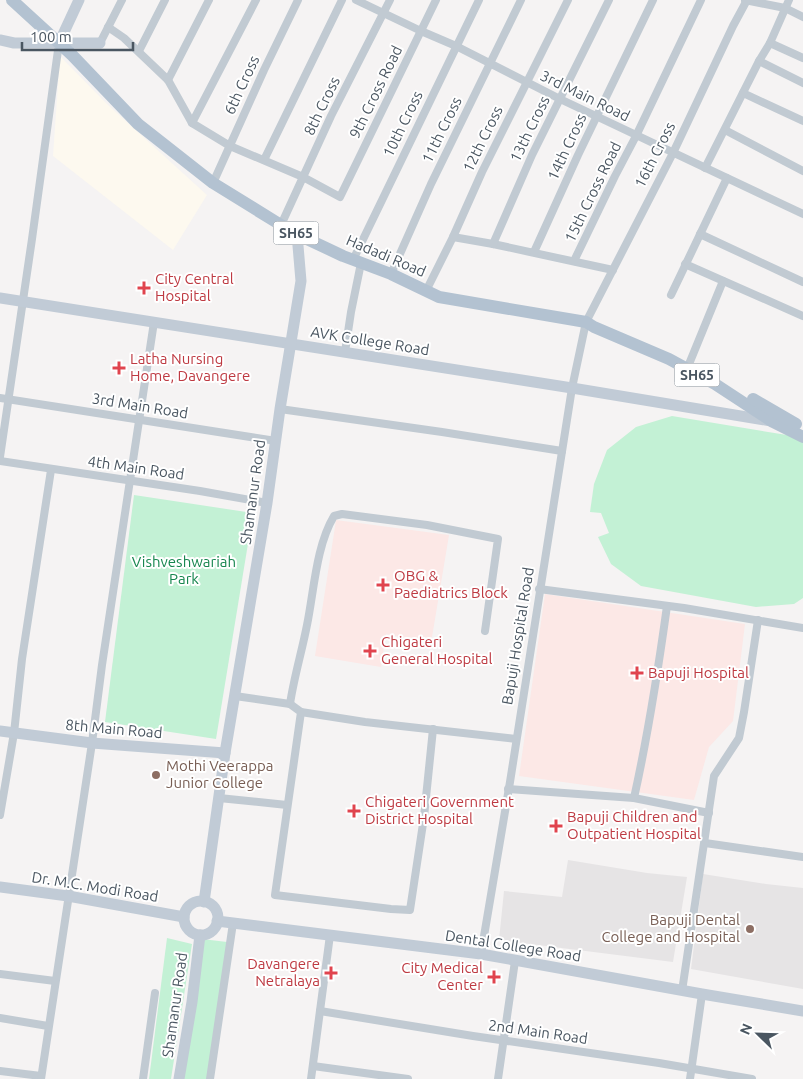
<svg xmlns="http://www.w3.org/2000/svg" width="803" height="1079" font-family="Ubuntu,sans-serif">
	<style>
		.commercial { fill: #fdf9ef }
		.education { fill: #e6e4e5 }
		.medical { fill: #fce8e6 }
		.green { fill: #c3f1d5 }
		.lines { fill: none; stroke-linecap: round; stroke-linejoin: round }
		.street { stroke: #c1cad2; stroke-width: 8 }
		.secondary { stroke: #c1cbd6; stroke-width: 11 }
		.primary { stroke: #b3c2d1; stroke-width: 12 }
		.health-dot { fill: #e0444e; stroke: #fff; stroke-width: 2 }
		.education-dot { fill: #8d6e63; stroke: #fff; stroke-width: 2 }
		.labels { text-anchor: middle; stroke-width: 4; stroke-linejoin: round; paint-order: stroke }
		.shield { fill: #fff; stroke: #808990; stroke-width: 1 }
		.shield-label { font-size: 14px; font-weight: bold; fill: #4a5661 }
		.street-label { font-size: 15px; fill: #4a5661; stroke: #fff }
		.health-label { font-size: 15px; fill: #be3a42; stroke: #fff; text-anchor: start }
		.park-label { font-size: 15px; fill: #17864f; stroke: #fff }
		.education-label { font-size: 15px; fill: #785e54; stroke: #fff; text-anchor: start }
	</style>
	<rect width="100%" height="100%" fill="#f5f3f3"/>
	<path class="commercial" d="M60,56L107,104L207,195L173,250L53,156Z"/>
	<g class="education">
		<path d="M568,860L647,873L687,877L673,962L499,940L504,891L562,897Z"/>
		<path d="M703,874L766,884L803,888V989L691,969Z"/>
	</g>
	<g class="medical">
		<path d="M336,520L449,535L431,643L386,634L381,667L315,656Z"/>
		<path d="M545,594L745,624L733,721L709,747L694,800L519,776Z"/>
	</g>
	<g class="green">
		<path d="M672,416L793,436L803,441V598L794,604L756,607L641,586L611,564L598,537L609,533L601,513L590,512L594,484L607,450L636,427Z"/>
		<path d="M134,495L253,513L216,739L105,722Z"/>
		<path d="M167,938L192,944L171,1079H149Z"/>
		<path d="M202,939L227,942L207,1079H180Z"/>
	</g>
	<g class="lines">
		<g class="street">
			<path d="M356,0L421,31L456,46L560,99L803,214"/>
			<path d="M745,0L785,8L803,17"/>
			<path d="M108,27L124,38L168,80L192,123L230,146L303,177L340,197L436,0"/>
			<path d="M100,43L122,0"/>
			<path d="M770,43L803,58"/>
			<path d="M139,51L165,0"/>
			<path d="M759,61L803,83"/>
			<path d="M168,80L209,0"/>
			<path d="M743,93L803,121"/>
			<path d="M192,123L256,0"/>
			<path d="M725,130L803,171"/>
			<path d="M264,160L342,0"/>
			<path d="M705,168L759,61L770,43L789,0"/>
			<path d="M213,183L264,70L298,0"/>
			<path d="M281,225L331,116L390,0"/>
			<path d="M700,234L803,282"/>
			<path d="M453,237L493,244L613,270"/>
			<path d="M493,244L532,155L609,0"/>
			<path d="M534,252L578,155L653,0"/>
			<path d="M353,260L479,0"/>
			<path d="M574,261L615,176L636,136L701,0"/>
			<path d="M685,264L803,316"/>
			<path d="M391,274L431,184L521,0"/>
			<path d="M426,291L453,237L482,172L568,0"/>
			<path d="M671,295L727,178"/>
			<path d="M345,352L351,312L361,263"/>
			<path d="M687,369L723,281"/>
			<path d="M0,398L276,441"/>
			<path d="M280,409L442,432L562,451"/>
			<path d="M0,457L32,239L59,43"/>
			<path d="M0,461L200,491L267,503"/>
			<path d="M539,589L684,608L803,628"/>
			<path d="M235,696L290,704C294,677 302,651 307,625C314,591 316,546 334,516L342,514L427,525L498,539L485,631"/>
			<path d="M290,704L301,712L275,895L391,909L410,910L424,817L433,729"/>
			<path d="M301,712L365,722L516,739"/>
			<path d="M508,789L634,798L709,813"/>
			<path d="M219,798L287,805"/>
			<path d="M634,798C648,735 658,671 667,606"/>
			<path d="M0,815L14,733L22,659L51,470"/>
			<path d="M705,843L803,857"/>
			<path d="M481,954L510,782L572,388L586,322L673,153L733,26L747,0"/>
			<path d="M0,974L55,981"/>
			<path d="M682,991L714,776L739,738L744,712L758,620"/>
			<path d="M320,1011L473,1036L659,1063L752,1079"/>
			<path d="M0,1018L48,1026"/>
			<path d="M313,1066L408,1079"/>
			<path d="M0,1071L41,1076"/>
			<path d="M41,1079L92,743L102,665L154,322"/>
			<path d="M143,1079L155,993"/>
			<path d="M210,1079L233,923"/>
			<path d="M311,1079L330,935"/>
			<path d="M498,1079L515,961"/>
			<path d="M690,1079L702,994"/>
		</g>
		<g class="secondary">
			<path d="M0,40L14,43H100"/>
			<path d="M59,43L79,0"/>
			<path d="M0,298L572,388L771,421"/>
			<path d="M0,731L92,743L225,753"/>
			<path d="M0,887L68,896L184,917"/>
			<circle cx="201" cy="918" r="17"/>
			<path d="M204,902L225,753L267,503L280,409L301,281L297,234"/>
			<path d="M217,921L481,954L702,994L803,1011"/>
			<path d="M179,1079L192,1002L200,935"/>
		</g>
		<g class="primary">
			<path d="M12,0L72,55L138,124L213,183L281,225L307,239L343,256L391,274L439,297L586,322L594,327L669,359L715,384L773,422L803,437"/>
			<path d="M753,399L796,424"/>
		</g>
	</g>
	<g class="health-dot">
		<path d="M141.5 280.5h5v5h5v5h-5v5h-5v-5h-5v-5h5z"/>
		<path d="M116.5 360.5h5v5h5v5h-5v5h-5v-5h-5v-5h5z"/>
		<path d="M380.5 577.5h5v5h5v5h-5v5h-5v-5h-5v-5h5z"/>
		<path d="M367.5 643.5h5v5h5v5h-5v5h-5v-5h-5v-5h5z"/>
		<path d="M634.5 665.5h5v5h5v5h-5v5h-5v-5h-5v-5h5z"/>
		<path d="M351.5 803.5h5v5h5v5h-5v5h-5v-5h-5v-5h5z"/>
		<path d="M553.5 818.5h5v5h5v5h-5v5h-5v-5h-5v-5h5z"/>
		<path d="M328.5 965.5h5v5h5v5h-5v5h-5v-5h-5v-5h5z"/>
		<path d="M491.5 969.5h5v5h5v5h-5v5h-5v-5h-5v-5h5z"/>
	</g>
	<g class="education-dot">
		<circle cx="156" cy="775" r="5"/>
		<circle cx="750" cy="929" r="5"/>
	</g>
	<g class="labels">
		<g class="shield">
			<rect x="273.5" y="221.5" width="45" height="23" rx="4"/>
			<rect x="674.5" y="363.5" width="45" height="23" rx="4"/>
		</g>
		<g class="shield-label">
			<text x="296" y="238">SH65</text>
			<text x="697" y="380">SH65</text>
		</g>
		<g class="street-label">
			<text transform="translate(242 85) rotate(-65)" y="5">6th Cross</text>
			<text transform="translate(376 92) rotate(-64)" y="5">9th Cross Road</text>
			<text transform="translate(585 96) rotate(26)" y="5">3rd Main Road</text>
			<text transform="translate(322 106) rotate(-64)" y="5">8th Cross</text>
			<text transform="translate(403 124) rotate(-64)" y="5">10th Cross</text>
			<text transform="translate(530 129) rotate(-64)" y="5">13th Cross</text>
			<text transform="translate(442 130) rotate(-64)" y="5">11th Cross</text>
			<text transform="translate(483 139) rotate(-64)" y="5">12th Cross</text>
			<text transform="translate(567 147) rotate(-65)" y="5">14th Cross</text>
			<text transform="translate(655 155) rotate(-63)" y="5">16th Cross</text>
			<text transform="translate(593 192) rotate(-64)" y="5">15th Cross Road</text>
			<text transform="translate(386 256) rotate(23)" y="5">Hadadi Road</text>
			<text transform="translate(370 341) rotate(9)" y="5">AVK College Road</text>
			<text transform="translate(140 406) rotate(9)" y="5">3rd Main Road</text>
			<text transform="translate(136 468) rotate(8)" y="5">4th Main Road</text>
			<text transform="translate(253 492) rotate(-82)" y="5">Shamanur Road</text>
			<text transform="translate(518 636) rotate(-81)" y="5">Bapuji Hospital Road</text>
			<text transform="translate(114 729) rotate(5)" y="5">8th Main Road</text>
			<text transform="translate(95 887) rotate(9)" y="5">Dr. M.C. Modi Road</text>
			<text transform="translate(513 946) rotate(9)" y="5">Dental College Road</text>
			<text transform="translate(175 1005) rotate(-82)" y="5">Shamanur Road</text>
			<text transform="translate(538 1032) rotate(8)" y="5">2nd Main Road</text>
		</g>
		<g class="health-label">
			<text x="155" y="284">City Central<tspan x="155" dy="17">Hospital</tspan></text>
			<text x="130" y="364">Latha Nursing<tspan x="130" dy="17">Home, Davangere</tspan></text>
			<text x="394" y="581">OBG &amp;<tspan x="394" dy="17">Paediatrics Block</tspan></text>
			<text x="381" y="647">Chigateri<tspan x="381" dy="17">General Hospital</tspan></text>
			<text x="648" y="678">Bapuji Hospital</text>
			<text x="365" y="807">Chigateri Government<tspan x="365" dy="17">District Hospital</tspan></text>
			<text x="567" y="822">Bapuji Children and<tspan x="567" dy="17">Outpatient Hospital</tspan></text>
			<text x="320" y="969" text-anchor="end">Davangere<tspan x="320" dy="17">Netralaya</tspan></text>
			<text x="483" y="973" text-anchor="end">City Medical<tspan x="483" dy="17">Center</tspan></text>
		</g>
		<g class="park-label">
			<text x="184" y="567">Vishveshwariah<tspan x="184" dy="17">Park</tspan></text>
		</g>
		<g class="education-label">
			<text x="166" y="771">Mothi Veerappa<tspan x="166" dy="17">Junior College</tspan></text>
			<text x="740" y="925" text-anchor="end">Bapuji Dental<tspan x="740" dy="17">College and Hospital</tspan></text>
		</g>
	</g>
	<g transform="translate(758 1034) rotate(293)" stroke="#ffffff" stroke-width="4" paint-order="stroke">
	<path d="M0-4L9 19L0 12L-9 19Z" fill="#4a5661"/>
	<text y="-8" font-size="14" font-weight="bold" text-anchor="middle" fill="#4a5661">N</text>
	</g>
	<path d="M22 42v8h111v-8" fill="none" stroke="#4a5661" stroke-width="2.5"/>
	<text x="30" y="42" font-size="15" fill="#4a5661" stroke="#ffffff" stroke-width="4" paint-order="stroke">100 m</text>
</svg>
